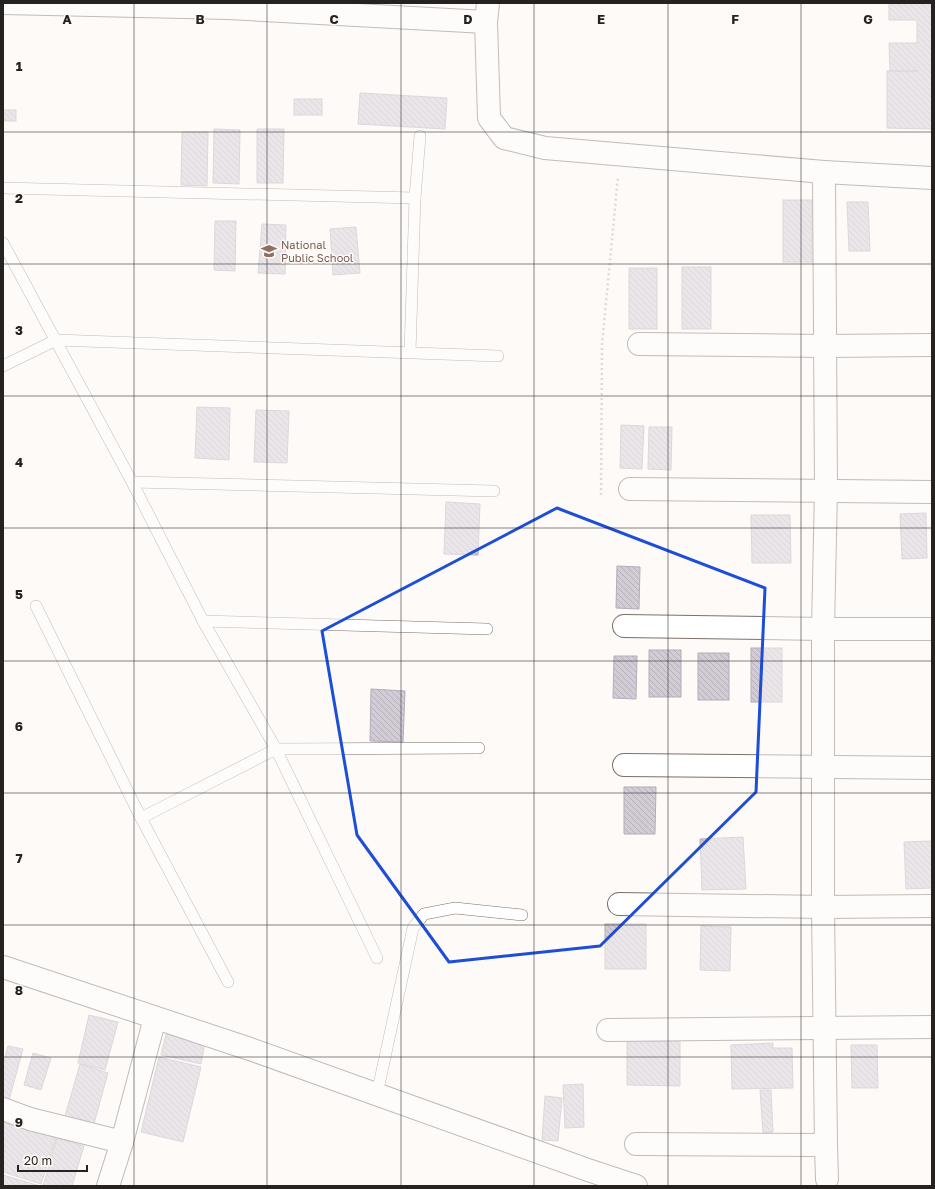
<svg xmlns="http://www.w3.org/2000/svg" width="935" height="1189" font-family="'Golos Text',sans-serif">
	<style>
		.building { fill: url(#building-back-hatch); stroke: #b3adb7 }
		.lines { fill: none; stroke-linecap: round; stroke-linejoin: round }
		.service-casing { stroke: #7b716b; stroke-width: 12 }
		.minor-casing { stroke: #7b716b; stroke-width: 24 }
		.path { stroke: #b7b3b1; stroke-width: 2.5; stroke-dasharray: 2 3; stroke-linecap: butt }
		.service { stroke: #fff; stroke-width: 11 }
		.minor { stroke: #fff; stroke-width: 22 }
		.marked { fill: none; stroke: #1d4ed8; stroke-width: 3; stroke-linejoin: round }
		.grid { fill: none; stroke: #262220; stroke-width: 1; stroke-opacity: 0.55 }
		.labels { text-anchor: middle; stroke-width: 3; stroke-linejoin: round; paint-order: stroke }
		.education-label { font-size: 11px; fill: #785e54; stroke: #fefaf7; text-anchor: start }
		.grid-label { font-size: 13px; text-anchor: middle; font-weight: bold; fill: #262220; stroke: #fefaf7; stroke-width: 3; stroke-linejoin: round; paint-order: stroke }
	</style>
	<defs>
		<pattern id="building-back-hatch" width="6" height="6" patternUnits="userSpaceOnUse"><rect width="6" height="6" fill="#d3ccd7"/><path d="M-1 5l2 2M0 0l6 6M5-1l2 2" fill="none" stroke="#b5afb8"/></pattern>
	</defs>
	<rect width="100%" height="100%" fill="#fefaf7"/>
	<g class="building">
		<path d="M889,3H932V129L887,128V71H918H890L889,43H917V20H889Z"/>
		<path d="M360,93L447,98L445,129L358,124Z"/>
		<rect x="294" y="99" width="28" height="16"/>
		<rect x="3" y="110" width="13" height="11"/>
		<path d="M214,129L240,130L239,184L213,183Z"/>
		<path d="M257,129H284L283,183H257Z"/>
		<path d="M182,132H208L207,186L181,185Z"/>
		<rect x="783" y="200" width="29" height="62"/>
		<path d="M847,202H868L870,251H849Z"/>
		<path d="M215,221H236L235,271L214,270Z"/>
		<path d="M262,224L286,225L285,274L258,273Z"/>
		<path d="M356,227L360,273L333,275L330,229Z"/>
		<rect x="682" y="267" width="29" height="62"/>
		<rect x="629" y="268" width="28" height="61"/>
		<path d="M197,407L230,408L229,460L195,458Z"/>
		<path d="M256,410L289,411L287,463L254,462Z"/>
		<path d="M621,425L644,426L642,469L620,468Z"/>
		<path d="M649,427H672L671,470L648,469Z"/>
		<path d="M446,502L480,504L478,555L444,554Z"/>
		<path d="M926,513L927,558L902,559L900,514Z"/>
		<path d="M751,515H790L791,563H752Z"/>
		<path d="M617,566L640,567L639,609L616,608Z"/>
		<rect x="751" y="648" width="31" height="54"/>
		<rect x="649" y="650" width="32" height="47"/>
		<rect x="698" y="653" width="31" height="47"/>
		<path d="M614,656H637L636,699L613,698Z"/>
		<path d="M371,689L405,691L403,742L370,741Z"/>
		<path d="M624,787H656L655,834H624Z"/>
		<path d="M743,837L746,889L702,890L700,839Z"/>
		<path d="M932,841V888L906,889L904,842Z"/>
		<rect x="605" y="924" width="41" height="45"/>
		<path d="M701,926L731,927L730,971L700,970Z"/>
		<path d="M89,1015L118,1022L105,1070L78,1063Z"/>
		<path d="M166,1034L205,1042L201,1064L161,1055Z"/>
		<path d="M627,1041H680V1086L627,1085Z"/>
		<path d="M773,1043V1048H792L793,1088L732,1089L731,1045Z"/>
		<path d="M851,1045H877L878,1088H852Z"/>
		<path d="M8,1046L23,1049L9,1100L3,1099V1065Z"/>
		<path d="M33,1053L51,1058L41,1090L24,1085Z"/>
		<path d="M159,1057L201,1067L183,1142L141,1132Z"/>
		<path d="M80,1064L108,1073L92,1131L63,1123Z"/>
		<path d="M583,1084L584,1127L565,1128L563,1085Z"/>
		<path d="M760,1090H771L773,1132L763,1133Z"/>
		<path d="M545,1096L562,1098L558,1141L542,1140Z"/>
		<path d="M3,1120L56,1138L41,1184L3,1172Z"/>
		<path d="M57,1138L84,1146L72,1186H43Z"/>
		<path d="M3,1175L40,1186H3Z"/>
	</g>
	<g class="lines">
		<defs>
			<g id="service">
				<path d="M3,188L415,198"/>
				<path d="M3,243L132,482L203,621L276,749L377,958"/>
				<path d="M410,352L415,198L420,136"/>
				<path d="M3,366L56,340L498,356"/>
				<path d="M132,482L494,491"/>
				<path d="M36,606L141,818L228,982"/>
				<path d="M203,621L487,629"/>
				<path d="M141,818L276,749L479,748"/>
				<path d="M377,1094L413,928L424,914L455,908L522,915"/>
			</g>
			<g id="minor">
				<path d="M3,3L229,8L486,22"/>
				<path d="M488,3L486,22L489,118L504,138L545,148L824,172L932,178"/>
				<path d="M639,344L825,346L932,345"/>
				<path d="M630,489L932,492"/>
				<path d="M624,626L823,629H932"/>
				<path d="M624,765L932,768"/>
				<path d="M619,904L823,907L932,906"/>
				<path d="M3,967L250,1049L588,1170L636,1186"/>
				<path d="M608,1030L932,1027"/>
				<path d="M3,1109L30,1119L122,1142"/>
				<path d="M636,1144L826,1145L823,907V629L826,490L824,172"/>
				<path d="M826,1145L827,1179"/>
				<path d="M108,1186L122,1142L155,1018"/>
			</g>
		</defs>
		<use href="#service" class="service-casing"/>
		<use href="#minor" class="minor-casing"/>
		<path class="path" d="M601,495L602,345L618,176"/>
		<use href="#service" class="service"/>
		<use href="#minor" class="minor"/>
	</g>
	<path d="M0 0H935V1189H0ZM557,508L765,588L756,792L600,946L449,962L357,835L322,631Z" fill="#fefaf7" fill-opacity=".55" fill-rule="evenodd"/>
	<path class="marked" d="M557,508L765,588L756,792L600,946L449,962L357,835L322,631Z"/>
	<path class="grid" d="M134,3V1186M267,3V1186M401,3V1186M534,3V1186M668,3V1186M801,3V1186M3,132H932M3,264H932M3,396H932M3,528H932M3,661H932M3,793H932M3,925H932M3,1057H932"/>
	<defs>
		<symbol id="school-bare" viewBox="-9 -9 18 18"><path d="M0-5L7-2L0 1L-7-2ZM-4 1L0 2.5L4 1V4Q0 6-4 4Z" fill="#8d6e63" stroke="#fefaf7" stroke-width="2.5" paint-order="stroke"/></symbol>
	</defs>
	<g fill-rule="evenodd">
		<use href="#school-bare" x="258" y="240" width="22" height="22"/>
	</g>
	<g class="labels">
		<g class="education-label">
			<text x="281" y="249">National<tspan x="281" dy="13">Public School</tspan></text>
		</g>
	</g>
	<g class="grid-label">
		<text x="67" y="24">A</text>
		<text x="200" y="24">B</text>
		<text x="334" y="24">C</text>
		<text x="468" y="24">D</text>
		<text x="601" y="24">E</text>
		<text x="735" y="24">F</text>
		<text x="868" y="24">G</text>
		<text x="19" y="71">1</text>
		<text x="19" y="203">2</text>
		<text x="19" y="335">3</text>
		<text x="19" y="467">4</text>
		<text x="19" y="599">5</text>
		<text x="19" y="731">6</text>
		<text x="19" y="863">7</text>
		<text x="19" y="995">8</text>
		<text x="19" y="1127">9</text>
	</g>
	<rect width="935" height="1189" fill="none" stroke="#262220" stroke-width="8"/>
	<path d="M18 1165v6h69v-6" fill="none" stroke="#262220" stroke-width="2"/>
	<text x="24" y="1165" font-size="12" fill="#262220" stroke="#fefaf7" stroke-width="3" paint-order="stroke">20 m</text>
</svg>
